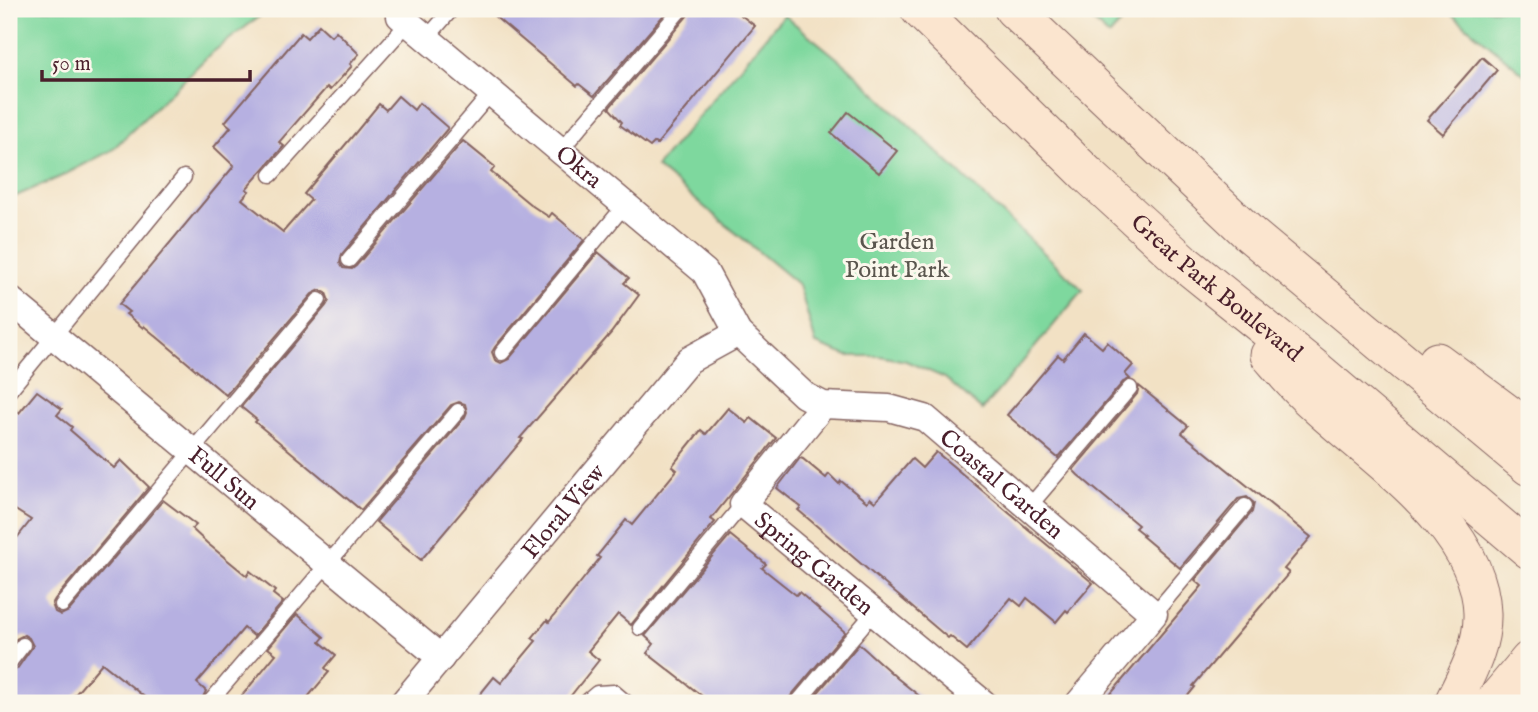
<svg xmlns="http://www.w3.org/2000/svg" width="1538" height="712" font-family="'IM FELL English',serif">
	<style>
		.green { fill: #7ed89e; stroke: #647c64; stroke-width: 2 }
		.building { fill: #b6b0e1 }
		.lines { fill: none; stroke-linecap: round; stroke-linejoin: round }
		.lane-casing { stroke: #856361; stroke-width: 17 }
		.street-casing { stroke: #856361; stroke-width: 29 }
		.secondary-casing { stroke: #856361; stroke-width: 39 }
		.lane { stroke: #fff; stroke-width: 14 }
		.street { stroke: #fff; stroke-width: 26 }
		.secondary { stroke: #fbe5cf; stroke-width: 37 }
		.labels { text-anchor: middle; stroke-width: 6; stroke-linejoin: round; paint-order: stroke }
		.street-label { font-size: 24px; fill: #4a1f2b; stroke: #fbf7ec }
		.park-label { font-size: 24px; fill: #5a564e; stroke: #fbf7ec }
	</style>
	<rect width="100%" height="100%" fill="#fbf7ec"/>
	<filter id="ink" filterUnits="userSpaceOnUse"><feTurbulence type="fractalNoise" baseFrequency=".0143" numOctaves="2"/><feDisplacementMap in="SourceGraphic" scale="14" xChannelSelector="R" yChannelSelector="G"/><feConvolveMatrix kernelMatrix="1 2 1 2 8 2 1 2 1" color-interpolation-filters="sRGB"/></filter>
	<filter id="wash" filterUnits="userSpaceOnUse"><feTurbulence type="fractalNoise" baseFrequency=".00686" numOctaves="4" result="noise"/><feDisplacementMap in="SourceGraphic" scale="28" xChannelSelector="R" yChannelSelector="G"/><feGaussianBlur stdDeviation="1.57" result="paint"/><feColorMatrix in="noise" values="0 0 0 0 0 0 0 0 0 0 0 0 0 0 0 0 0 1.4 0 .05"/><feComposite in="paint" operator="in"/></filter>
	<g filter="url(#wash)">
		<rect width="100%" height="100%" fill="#f2e1c4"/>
		<g class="green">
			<path d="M9,9H269L209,55L112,150L60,177L9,199Z"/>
			<path d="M1080,9H1133L1109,36Z"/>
			<path d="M1446,9H1529V78Z"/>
			<path d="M784,15L848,67L1083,290L982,410L945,378L906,361L880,356H848L816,344L799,285L656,167Z"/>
		</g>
		<g id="blocks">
			<g class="building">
				<path d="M486,9H669L594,96L579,84L577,86Z"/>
				<path d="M690,9H733L755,26L657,144L654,143L650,147L620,125L622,122L609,108L688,15Z"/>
				<path d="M319,25L331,36L336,31L359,54L350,64L352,66L330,90L327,87L279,142L284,146L246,189L249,191L242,199L283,232L311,200L304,194L356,132L379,104L386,110L398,96L414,110L419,103L448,128L342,254L340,263L343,268L352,269L356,266L463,141L495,167L491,172L531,205L549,217L552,213L584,240L495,347L492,352L495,360L501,363L509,359L598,252L629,278L624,283L639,295L611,333L520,438L523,439L421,560L376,522L465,417L467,412L465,404L459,402L451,405L361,510L255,422L257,420L241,407L326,306L329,301L326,293L320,290L312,294L226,395L144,326L143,328L126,314L129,312L119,304L234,166L214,147L231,127L225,122L301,33L307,38Z"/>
				<path d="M1482,57L1497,70L1443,134L1427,120Z"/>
				<path d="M848,112L897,151L879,173L831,133Z"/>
				<path d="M1084,333L1102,348L1107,342L1133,365L1125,374L1130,379L1123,382L1058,458L1007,415L1058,355L1063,359Z"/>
				<path d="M1139,386L1188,426L1182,433L1311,537L1284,569L1289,573L1193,686L1195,687L1182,703H1103L1202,586L1195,580L1252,512L1254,503L1247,497L1238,499L1180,568L1142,536L1144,535L1135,528L1138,525L1078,475L1073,470L1137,394Z"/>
				<path d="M37,391L62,409L57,415L72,427L70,430L114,468L121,460L149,487L55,599L52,604L55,612L61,615L69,611L163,500L196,525L192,529L207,543L247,576L250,571L275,591L273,594L283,602L254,636L244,628L197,683L206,691L200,703H152L102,663L68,703H18L9,694V672L17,669L33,646L29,638L24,635L16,639L9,648V548L31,520L9,506V403L19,413Z"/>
				<path d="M728,408L747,423L751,418L776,438L711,519L715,522L631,625L618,614L588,651L599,660L565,703H473L494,677L501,683L536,641L532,638L547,620L549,622L600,558L597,556L626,520L632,525L677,470L672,466L701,430L706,434Z"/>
				<path d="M936,452L1093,583L1068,612L1066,610L1056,622L1027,598L1021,606L1011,598L967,650L950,636L948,638L798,510L801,507L777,488L800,458L803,459L826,478L829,474L839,484L841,481L867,502L870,498L875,502L912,459L922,468Z"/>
				<path d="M730,535L766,564L762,568L796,595L799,592L845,632L790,697L788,703H711L647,653L654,644L645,636Z"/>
				<path d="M297,614L324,637L320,642L336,655L325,668L329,672L303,703H236L276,654L268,648Z"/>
				<path d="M859,644L897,678L928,703H809Z"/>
			</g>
		</g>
	</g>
	<g filter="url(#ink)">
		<use href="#blocks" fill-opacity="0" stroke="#856361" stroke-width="2"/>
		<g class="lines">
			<defs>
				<g id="lane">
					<path d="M427,38L452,9"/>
					<path d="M560,151L681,9"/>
					<path d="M271,175L408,23"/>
					<path d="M349,260L491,93"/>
					<path d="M502,353L625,205"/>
					<path d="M9,391L184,177"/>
					<path d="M1028,508L1130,388"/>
					<path d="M62,605L319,300"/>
					<path d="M1154,614L1245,506"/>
					<path d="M640,628L743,504"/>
					<path d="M9,663L23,645"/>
					<path d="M209,703L458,411"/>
					<path d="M585,703L597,693L614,692L627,703"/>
					<path d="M797,703L874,612"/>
				</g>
				<g id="street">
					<path id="s1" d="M400,16L705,272L738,333L804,395L823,405L889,408L925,418L1154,614L1079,703"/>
					<path id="s2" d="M9,299L441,658"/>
					<path id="s3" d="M823,405L743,504L983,703"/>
					<path id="s4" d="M403,703L689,360L738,333"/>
				</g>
				<g id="secondary">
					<path id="s5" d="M919,9L1087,174L1183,262L1318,371L1529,550"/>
					<path d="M1013,9L1251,235L1529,467"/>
					<path d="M1269,355C1283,371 1297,388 1313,402C1371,457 1480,525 1482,613C1483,646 1467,674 1453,703"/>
					<path d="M1437,361L1529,429"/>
					<path d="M1493,703L1529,660"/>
				</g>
			</defs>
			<use href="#lane" class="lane-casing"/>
			<use href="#street" class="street-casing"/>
			<use href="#secondary" class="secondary-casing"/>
			<use href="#lane" class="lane"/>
			<use href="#street" class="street"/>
			<use href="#secondary" class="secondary"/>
		</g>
	</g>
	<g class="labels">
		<g class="street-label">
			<text dy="8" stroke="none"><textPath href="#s1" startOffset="234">Okra</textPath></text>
			<text dy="8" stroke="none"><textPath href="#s5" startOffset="408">Great Park Boulevard</textPath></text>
			<text dy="8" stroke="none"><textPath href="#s2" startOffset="280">Full Sun</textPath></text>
			<text dy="8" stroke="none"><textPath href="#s1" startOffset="784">Coastal Garden</textPath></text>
			<text dy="8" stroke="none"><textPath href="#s4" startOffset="250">Floral View</textPath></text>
			<text dy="8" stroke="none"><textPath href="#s3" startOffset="220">Spring Garden</textPath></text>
		</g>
		<g class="park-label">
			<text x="897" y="249">Garden<tspan x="897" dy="28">Point Park</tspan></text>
		</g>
	</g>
	<rect width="1538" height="712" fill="none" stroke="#fbf7ec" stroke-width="35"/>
	<path d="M42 70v10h208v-10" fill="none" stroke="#4a1f2b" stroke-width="3.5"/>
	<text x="52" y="70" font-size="21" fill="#4a1f2b" stroke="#fbf7ec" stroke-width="5" paint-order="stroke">50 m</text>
</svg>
